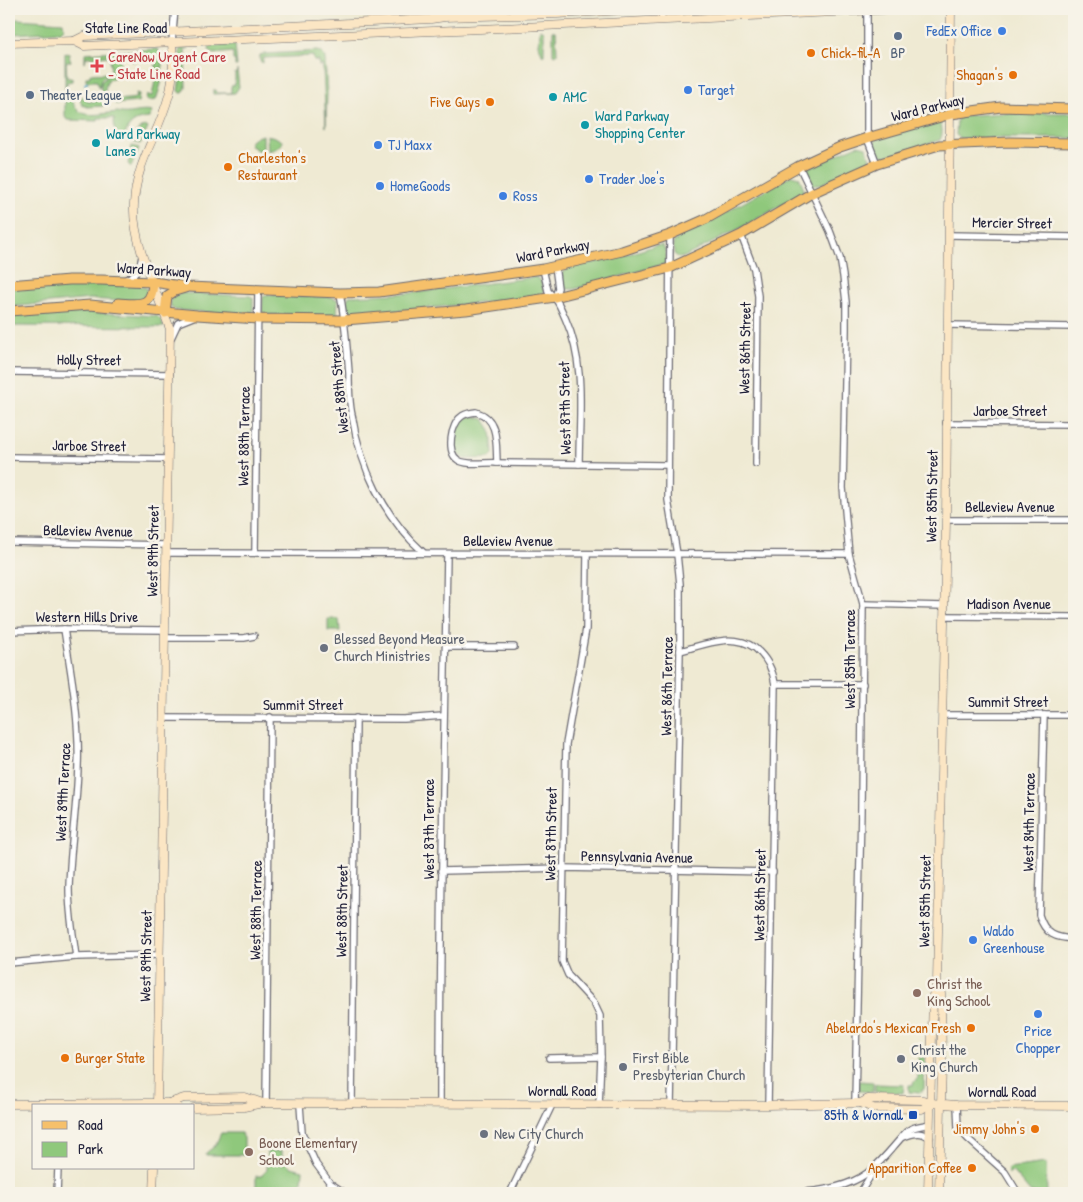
<svg xmlns="http://www.w3.org/2000/svg" width="1083" height="1202" font-family="'Patrick Hand',sans-serif">
	<style>
		.green { fill: #8fc87c; stroke: #58755c }
		.lines { fill: none; stroke-linecap: round; stroke-linejoin: round }
		.stream { stroke: #51a7ce; stroke-width: 2 }
		.street-casing { stroke: #6a6870; stroke-width: 8 }
		.secondary-casing { stroke: #6a6870; stroke-width: 9 }
		.primary-casing { stroke: #6a6870; stroke-width: 11 }
		.street { stroke: #fff; stroke-width: 5.5 }
		.secondary { stroke: #fbe6c4; stroke-width: 8 }
		.primary { stroke: #f6c06b; stroke-width: 9 }
		.shop-dot { fill: #3f7fe0; stroke: #f7f3e8; stroke-width: 2 }
		.service-dot { fill: #5c6f8a; stroke: #f7f3e8; stroke-width: 2 }
		.food-dot { fill: #e8710a; stroke: #f7f3e8; stroke-width: 2 }
		.health-dot { fill: #e0444e; stroke: #f7f3e8; stroke-width: 2 }
		.culture-dot { fill: #0f9aa8; stroke: #f7f3e8; stroke-width: 2 }
		.worship-dot { fill: #6b7280; stroke: #f7f3e8; stroke-width: 2 }
		.education-dot { fill: #8d6e63; stroke: #f7f3e8; stroke-width: 2 }
		.transit-dot { fill: #1a4fb4; stroke: #f7f3e8; stroke-width: 2 }
		.labels { text-anchor: middle; stroke-width: 5; stroke-linejoin: round; paint-order: stroke }
		.street-label { font-size: 15px; fill: #22223b; stroke: #f7f3e8 }
		.shop-label { font-size: 15px; fill: #366cbe; stroke: #f7f3e8; text-anchor: start }
		.food-label { font-size: 15px; fill: #c56008; stroke: #f7f3e8; text-anchor: end }
		.service-label { font-size: 15px; fill: #4e5e75; stroke: #f7f3e8 }
		.health-label { font-size: 15px; fill: #be3a42; stroke: #f7f3e8; text-anchor: start }
		.culture-label { font-size: 15px; fill: #0d838f; stroke: #f7f3e8; text-anchor: start }
		.worship-label { font-size: 15px; fill: #5b616d; stroke: #f7f3e8; text-anchor: start }
		.education-label { font-size: 15px; fill: #785e54; stroke: #f7f3e8; text-anchor: start }
		.transit-label { font-size: 15px; fill: #164399; stroke: #f7f3e8; text-anchor: end }
	</style>
	<rect width="100%" height="100%" fill="#f7f3e8"/>
	<filter id="ink" filterUnits="userSpaceOnUse"><feTurbulence type="fractalNoise" baseFrequency=".02" numOctaves="2"/><feDisplacementMap in="SourceGraphic" scale="10" xChannelSelector="R" yChannelSelector="G"/><feConvolveMatrix kernelMatrix="1 2 1 2 8 2 1 2 1" color-interpolation-filters="sRGB"/></filter>
	<filter id="wash" filterUnits="userSpaceOnUse"><feTurbulence type="fractalNoise" baseFrequency=".0096" numOctaves="4" result="noise"/><feDisplacementMap in="SourceGraphic" scale="20" xChannelSelector="R" yChannelSelector="G"/><feGaussianBlur stdDeviation="1.12" result="paint"/><feColorMatrix in="noise" values="0 0 0 0 0 0 0 0 0 0 0 0 0 0 0 0 0 1.4 0 .05"/><feComposite in="paint" operator="in"/></filter>
	<g filter="url(#wash)">
		<rect width="100%" height="100%" fill="#efead3"/>
		<g class="green">
			<path d="M17,19L63,22L64,28L61,31L14,34L11,31V22Z"/>
			<path d="M540,29L544,31V55L542,54L539,45Z"/>
			<path d="M553,30L556,32L557,54L555,55L553,54Z"/>
			<path d="M235,45L237,66H235V60H233V52L213,54L209,50L210,46Z"/>
			<path d="M189,48L185,50L186,88L183,93H180L178,91L180,77V49Z"/>
			<path d="M158,49L162,59V71L161,84L156,100L148,101L146,99L147,95L152,96L156,76V58L150,56L138,58L137,50Z"/>
			<path d="M136,50V54H133L134,62L131,60V56L120,57L121,76C99,78 108,92 103,106L88,107L82,105L80,100L82,97H87L88,102L98,101V97L101,96V82L111,73L110,56L86,57L85,63V53Z"/>
			<path d="M317,51L322,53L325,58L327,94L326,127L323,68V65L319,66V61H314L313,56L263,58V63L260,61V55L264,54L302,52L304,53V52Z"/>
			<path d="M65,53L71,54L69,56L71,61L66,62L67,78H72V81L67,82L66,93L72,94C73,122 98,114 118,112C127,116 141,109 152,112L149,118C136,119 127,123 125,137L115,136L114,118H98V121L67,120L65,117Z"/>
			<path d="M237,70L239,87L235,93L213,94V90H216L217,93H231V86L235,85V73H237Z"/>
			<path d="M110,73L101,79L99,88L97,81H86V77H90V74Z"/>
			<path d="M136,93L139,94L138,102L116,104L114,103C119,97 130,101 137,97Z"/>
			<path d="M1006,113H1074V138H960L956,135L957,120L959,116Z"/>
			<path d="M939,121C943,127 943,134 940,140L887,156C878,157 877,150 874,143L876,139Z"/>
			<path d="M145,126L148,128L140,144L133,142L136,132Z"/>
			<path d="M263,135V151L257,150L250,145V142L256,137Z"/>
			<path d="M267,135L275,137L282,141V144L275,149L268,151Z"/>
			<path d="M858,145L866,147L870,159L869,163L819,185H811L805,172L807,168Z"/>
			<path d="M132,146L139,148L131,167L128,164Z"/>
			<path d="M792,175L799,177L803,186V193L741,228L684,257L679,258L674,254L673,243L680,236L725,213Z"/>
			<path d="M662,245C666,250 668,258 665,264L574,289H564L562,287L561,274L569,268L620,257L654,246Z"/>
			<path d="M536,277L541,281L544,291L541,295L520,299L356,315L348,312L346,302L349,296L413,293Z"/>
			<path d="M73,283L138,285L146,288L148,294L146,298L137,302L90,299L9,307V289Z"/>
			<path d="M180,293L250,296L253,298V312L250,315L175,310L171,307L170,299Z"/>
			<path d="M267,295L331,297L338,300L337,315L333,317L265,315L262,311L263,297Z"/>
			<path d="M82,312L157,316L161,320L164,327L9,326V316Z"/>
			<path d="M472,416L484,419L491,430L493,454L490,458L465,459L456,453C452,440 457,419 472,416Z"/>
			<path d="M328,619H339L340,631H328Z"/>
			<path d="M925,1057L924,1089L919,1093L909,1092V1085H913V1083L918,1078V1058Z"/>
			<path d="M859,1081L873,1082V1092L859,1091Z"/>
			<path d="M875,1084L904,1085L903,1093L875,1092Z"/>
			<path d="M221,1133H241L244,1138V1155H206V1153L215,1146Z"/>
			<path d="M267,1151H282V1164L286,1162L291,1167L303,1170L301,1193H256V1176H261L267,1170Z"/>
			<path d="M1046,1163L1047,1193H1031L1012,1171L1008,1174V1168Z"/>
		</g>
		<g class="lines">
			<path class="stream" d="M85,84L87,83"/>
		</g>
	</g>
	<g filter="url(#ink)">
		<g class="lines">
			<defs>
				<g id="street">
					<path d="M661,9L662,19"/>
					<path d="M867,9V138L877,164"/>
					<path d="M172,42L175,9"/>
					<path d="M799,166L830,231L840,258L843,276L846,302V330L843,488L849,554L863,604L861,808L855,1103"/>
					<path d="M670,235L668,500L677,554L680,584V651L671,1105"/>
					<path d="M741,235L754,269L758,296L756,464"/>
					<path d="M949,235L1074,237"/>
					<path d="M555,266L558,288L555,297"/>
					<path d="M543,269L548,291C559,301 560,307 566,320C586,365 579,415 579,464"/>
					<path d="M126,279C137,275 140,268 142,256"/>
					<path d="M340,293C345,320 347,346 349,373C349,387 349,402 352,415C360,467 384,517 423,552"/>
					<path d="M948,325L1074,327"/>
					<path d="M171,338L178,323L193,317"/>
					<path d="M9,372L170,374"/>
					<path d="M476,412C499,418 496,443 497,463C486,462 467,466 458,460C446,452 451,424 461,417C465,413 471,413 476,412Z"/>
					<path d="M946,423L1074,424"/>
					<path d="M9,457L168,459"/>
					<path d="M497,463L667,465"/>
					<path d="M946,520H1074"/>
					<path d="M9,542L166,545"/>
					<path d="M166,553L849,554"/>
					<path d="M255,553L258,290"/>
					<path d="M587,554L586,629L566,744L562,961L568,975L594,1003L600,1016L601,1057L599,1105"/>
					<path d="M863,604L944,606"/>
					<path d="M944,616L1074,617"/>
					<path d="M64,629C71,674 80,720 78,766C77,807 70,847 69,888C69,911 73,934 76,957"/>
					<path d="M9,631L64,629L165,630"/>
					<path d="M165,638H244L254,636"/>
					<path d="M446,647H514"/>
					<path d="M680,651C704,645 732,632 755,648C767,658 773,670 775,684L768,1105"/>
					<path d="M775,684H863"/>
					<path d="M942,715H1074"/>
					<path d="M1044,715L1039,915C1045,935 1056,938 1074,939"/>
					<path d="M164,718L404,719L443,716"/>
					<path d="M441,871L563,868L773,872"/>
					<path d="M9,963L76,957L160,955"/>
					<path d="M549,1058L601,1057"/>
					<path d="M266,1103L270,717"/>
					<path d="M352,1104L356,718"/>
					<path d="M440,1104C440,921 444,737 447,554"/>
					<path d="M300,1105L302,1133L316,1164L330,1183L345,1193"/>
					<path d="M957,1105L958,1128L968,1139L1005,1172L1018,1193"/>
					<path d="M902,1137C914,1134 919,1130 930,1138"/>
					<path d="M57,1193L58,1168"/>
					<path d="M510,1193L552,1105"/>
					<path d="M640,1193L806,1192C828,1190 855,1185 872,1169C883,1160 892,1148 902,1137C909,1126 918,1127 930,1124"/>
					<path d="M860,1193L871,1175V1171"/>
				</g>
				<g id="secondary">
					<path d="M74,41L84,36L431,19L445,17L557,14L644,9"/>
					<path d="M9,43L74,41L84,46L480,29L897,9"/>
					<path d="M169,1103L184,1098L245,1097L263,1103"/>
					<path d="M861,1103L873,1108L922,1109L931,1103"/>
					<path d="M9,1104L147,1103H168L177,1106"/>
					<path d="M157,1106L170,329C157,292 132,243 134,204C136,161 159,134 169,95C174,78 173,60 172,42"/>
					<path d="M194,1108L244,1107L263,1103L768,1105L855,1103H861L868,1099L923,1100L931,1103L957,1105L1074,1106"/>
					<path d="M153,1193L154,1168"/>
					<path d="M928,1193L933,995L937,984"/>
					<path d="M939,1193L942,1062L941,994L937,984L946,520L951,9"/>
				</g>
				<g id="primary">
					<path d="M9,285L69,280H101L153,282L188,287L340,293L379,292L543,269L622,251L670,235L706,219L799,166L840,147L867,138L951,114L1001,107L1074,109"/>
					<path d="M118,303C140,304 152,308 153,282"/>
					<path d="M9,311L90,305L197,315L258,319L345,320L466,310L555,297L670,268L741,235L812,193L877,164L939,145L1010,142L1074,143"/>
					<path d="M165,313L167,296L175,291L185,288"/>
				</g>
			</defs>
			<use href="#street" class="street-casing"/>
			<use href="#secondary" class="secondary-casing"/>
			<use href="#primary" class="primary-casing"/>
			<use href="#street" class="street"/>
			<use href="#secondary" class="secondary"/>
			<use href="#primary" class="primary"/>
		</g>
	</g>
	<g class="shop-dot">
		<circle cx="1002" cy="31" r="5"/>
		<circle cx="688" cy="90" r="5"/>
		<circle cx="378" cy="145" r="5"/>
		<circle cx="589" cy="179" r="5"/>
		<circle cx="380" cy="186" r="5"/>
		<circle cx="503" cy="196" r="5"/>
		<circle cx="973" cy="940" r="5"/>
		<circle cx="1038" cy="1014" r="5"/>
	</g>
	<g class="service-dot">
		<circle cx="898" cy="36" r="5"/>
		<circle cx="30" cy="95" r="5"/>
	</g>
	<g class="food-dot">
		<circle cx="811" cy="53" r="5"/>
		<circle cx="1013" cy="75" r="5"/>
		<circle cx="490" cy="102" r="5"/>
		<circle cx="228" cy="167" r="5"/>
		<circle cx="971" cy="1028" r="5"/>
		<circle cx="65" cy="1058" r="5"/>
		<circle cx="1035" cy="1129" r="5"/>
		<circle cx="972" cy="1168" r="5"/>
	</g>
	<path class="health-dot" d="M94.5 58.5h5v5h5v5h-5v5h-5v-5h-5v-5h5z"/>
	<g class="culture-dot">
		<circle cx="553" cy="97" r="5"/>
		<circle cx="585" cy="125" r="5"/>
		<circle cx="96" cy="143" r="5"/>
	</g>
	<g class="worship-dot">
		<circle cx="324" cy="648" r="5"/>
		<circle cx="901" cy="1059" r="5"/>
		<circle cx="623" cy="1067" r="5"/>
		<circle cx="484" cy="1134" r="5"/>
	</g>
	<g class="education-dot">
		<circle cx="917" cy="993" r="5"/>
		<circle cx="249" cy="1152" r="5"/>
	</g>
	<rect class="transit-dot" x="908" y="1110" width="10" height="10" rx="2.5"/>
	<g class="labels">
		<g class="street-label">
			<text x="126" y="33">State Line Road</text>
			<text transform="translate(928 108) rotate(-14)" y="5">Ward Parkway</text>
			<text transform="translate(1012 223) rotate(1)" y="5">Mercier Street</text>
			<text transform="translate(553 251) rotate(-11)" y="5">Ward Parkway</text>
			<text transform="translate(154 270) rotate(4)" y="5">Ward Parkway</text>
			<text transform="translate(745 348) rotate(-89)" y="5">West 86th Street</text>
			<text transform="translate(89 360) rotate(1)" y="5">Holly Street</text>
			<text transform="translate(339 387) rotate(-96)" y="5">West 88th Street</text>
			<text transform="translate(565 408) rotate(-91)" y="5">West 87th Street</text>
			<text x="1010" y="416">Jarboe Street</text>
			<text transform="translate(244 436) rotate(-89)" y="5">West 88th Terrace</text>
			<text transform="translate(89 446) rotate(1)" y="5">Jarboe Street</text>
			<text transform="translate(932 496) rotate(-89)" y="5">West 85th Street</text>
			<text x="1010" y="512">Belleview Avenue</text>
			<text transform="translate(88 531) rotate(1)" y="5">Belleview Avenue</text>
			<text x="508" y="546">Belleview Avenue</text>
			<text transform="translate(153 551) rotate(-89)" y="5">West 89th Street</text>
			<text x="1009" y="609">Madison Avenue</text>
			<text x="87" y="622">Western Hills Drive</text>
			<text transform="translate(850 659) rotate(-90)" y="5">West 85th Terrace</text>
			<text transform="translate(667 686) rotate(-89)" y="5">West 86th Terrace</text>
			<text x="1008" y="707">Summit Street</text>
			<text x="303" y="710">Summit Street</text>
			<text transform="translate(63 792) rotate(-87)" y="5">West 89th Terrace</text>
			<text transform="translate(1029 822) rotate(-89)" y="5">West 84th Terrace</text>
			<text transform="translate(429 829) rotate(-90)" y="5">West 87th Terrace</text>
			<text transform="translate(551 834) rotate(-89)" y="5">West 87th Street</text>
			<text transform="translate(637 857) rotate(1)" y="5">Pennsylvania Avenue</text>
			<text transform="translate(760 895) rotate(-89)" y="5">West 86th Street</text>
			<text transform="translate(925 901) rotate(-89)" y="5">West 85th Street</text>
			<text transform="translate(256 910) rotate(-89)" y="5">West 88th Terrace</text>
			<text transform="translate(342 911) rotate(-89)" y="5">West 88th Street</text>
			<text transform="translate(146 956) rotate(-89)" y="5">West 89th Street</text>
			<text x="562" y="1096">Wornall Road</text>
			<text x="1002" y="1097">Wornall Road</text>
		</g>
		<g class="shop-label">
			<text x="992" y="36" text-anchor="end">FedEx Office</text>
			<text x="698" y="95">Target</text>
			<text x="388" y="150">TJ Maxx</text>
			<text x="599" y="184">Trader Joe's</text>
			<text x="390" y="191">HomeGoods</text>
			<text x="513" y="201">Ross</text>
			<text x="983" y="936">Waldo<tspan x="983" dy="17">Greenhouse</tspan></text>
			<text x="1038" y="1036" text-anchor="middle">Price<tspan x="1038" dy="17">Chopper</tspan></text>
		</g>
		<g class="food-label">
			<text x="821" y="58" text-anchor="start">Chick-fil-A</text>
			<text x="1003" y="80">Shagan's</text>
			<text x="480" y="107">Five Guys</text>
			<text x="238" y="163" text-anchor="start">Charleston's<tspan x="238" dy="17">Restaurant</tspan></text>
			<text x="961" y="1033">Abelardo's Mexican Fresh</text>
			<text x="75" y="1063" text-anchor="start">Burger State</text>
			<text x="1025" y="1134">Jimmy John's</text>
			<text x="962" y="1173">Apparition Coffee</text>
		</g>
		<g class="service-label">
			<text x="898" y="58">BP</text>
			<text x="40" y="100" text-anchor="start">Theater League</text>
		</g>
		<g class="health-label">
			<text x="108" y="62">CareNow Urgent Care<tspan x="108" dy="17">- State Line Road</tspan></text>
		</g>
		<g class="culture-label">
			<text x="563" y="102">AMC</text>
			<text x="595" y="121">Ward Parkway<tspan x="595" dy="17">Shopping Center</tspan></text>
			<text x="106" y="139">Ward Parkway<tspan x="106" dy="17">Lanes</tspan></text>
		</g>
		<g class="worship-label">
			<text x="334" y="644">Blessed Beyond Measure<tspan x="334" dy="17">Church Ministries</tspan></text>
			<text x="911" y="1055">Christ the<tspan x="911" dy="17">King Church</tspan></text>
			<text x="633" y="1063">First Bible<tspan x="633" dy="17">Presbyterian Church</tspan></text>
			<text x="494" y="1139">New City Church</text>
		</g>
		<g class="education-label">
			<text x="927" y="989">Christ the<tspan x="927" dy="17">King School</tspan></text>
			<text x="259" y="1148">Boone Elementary<tspan x="259" dy="17">School</tspan></text>
		</g>
		<g class="transit-label">
			<text x="903" y="1120">85th &amp; Wornall</text>
		</g>
	</g>
	<rect width="1083" height="1202" fill="none" stroke="#f7f3e8" stroke-width="30"/>
	<rect x="32" y="1104" width="162" height="65" fill="#f7f3e8" stroke="#a29fa3"/>
	<rect x="42" y="1121" width="25" height="8" fill="#f6c06b" stroke="#a29fa3"/>
	<text x="78" y="1130" font-size="15" fill="#22223b">Road</text>
	<rect x="42" y="1142" width="25" height="15" fill="#8fc87c" stroke="#a29fa3"/>
	<text x="78" y="1154" font-size="15" fill="#22223b">Park</text>
</svg>
